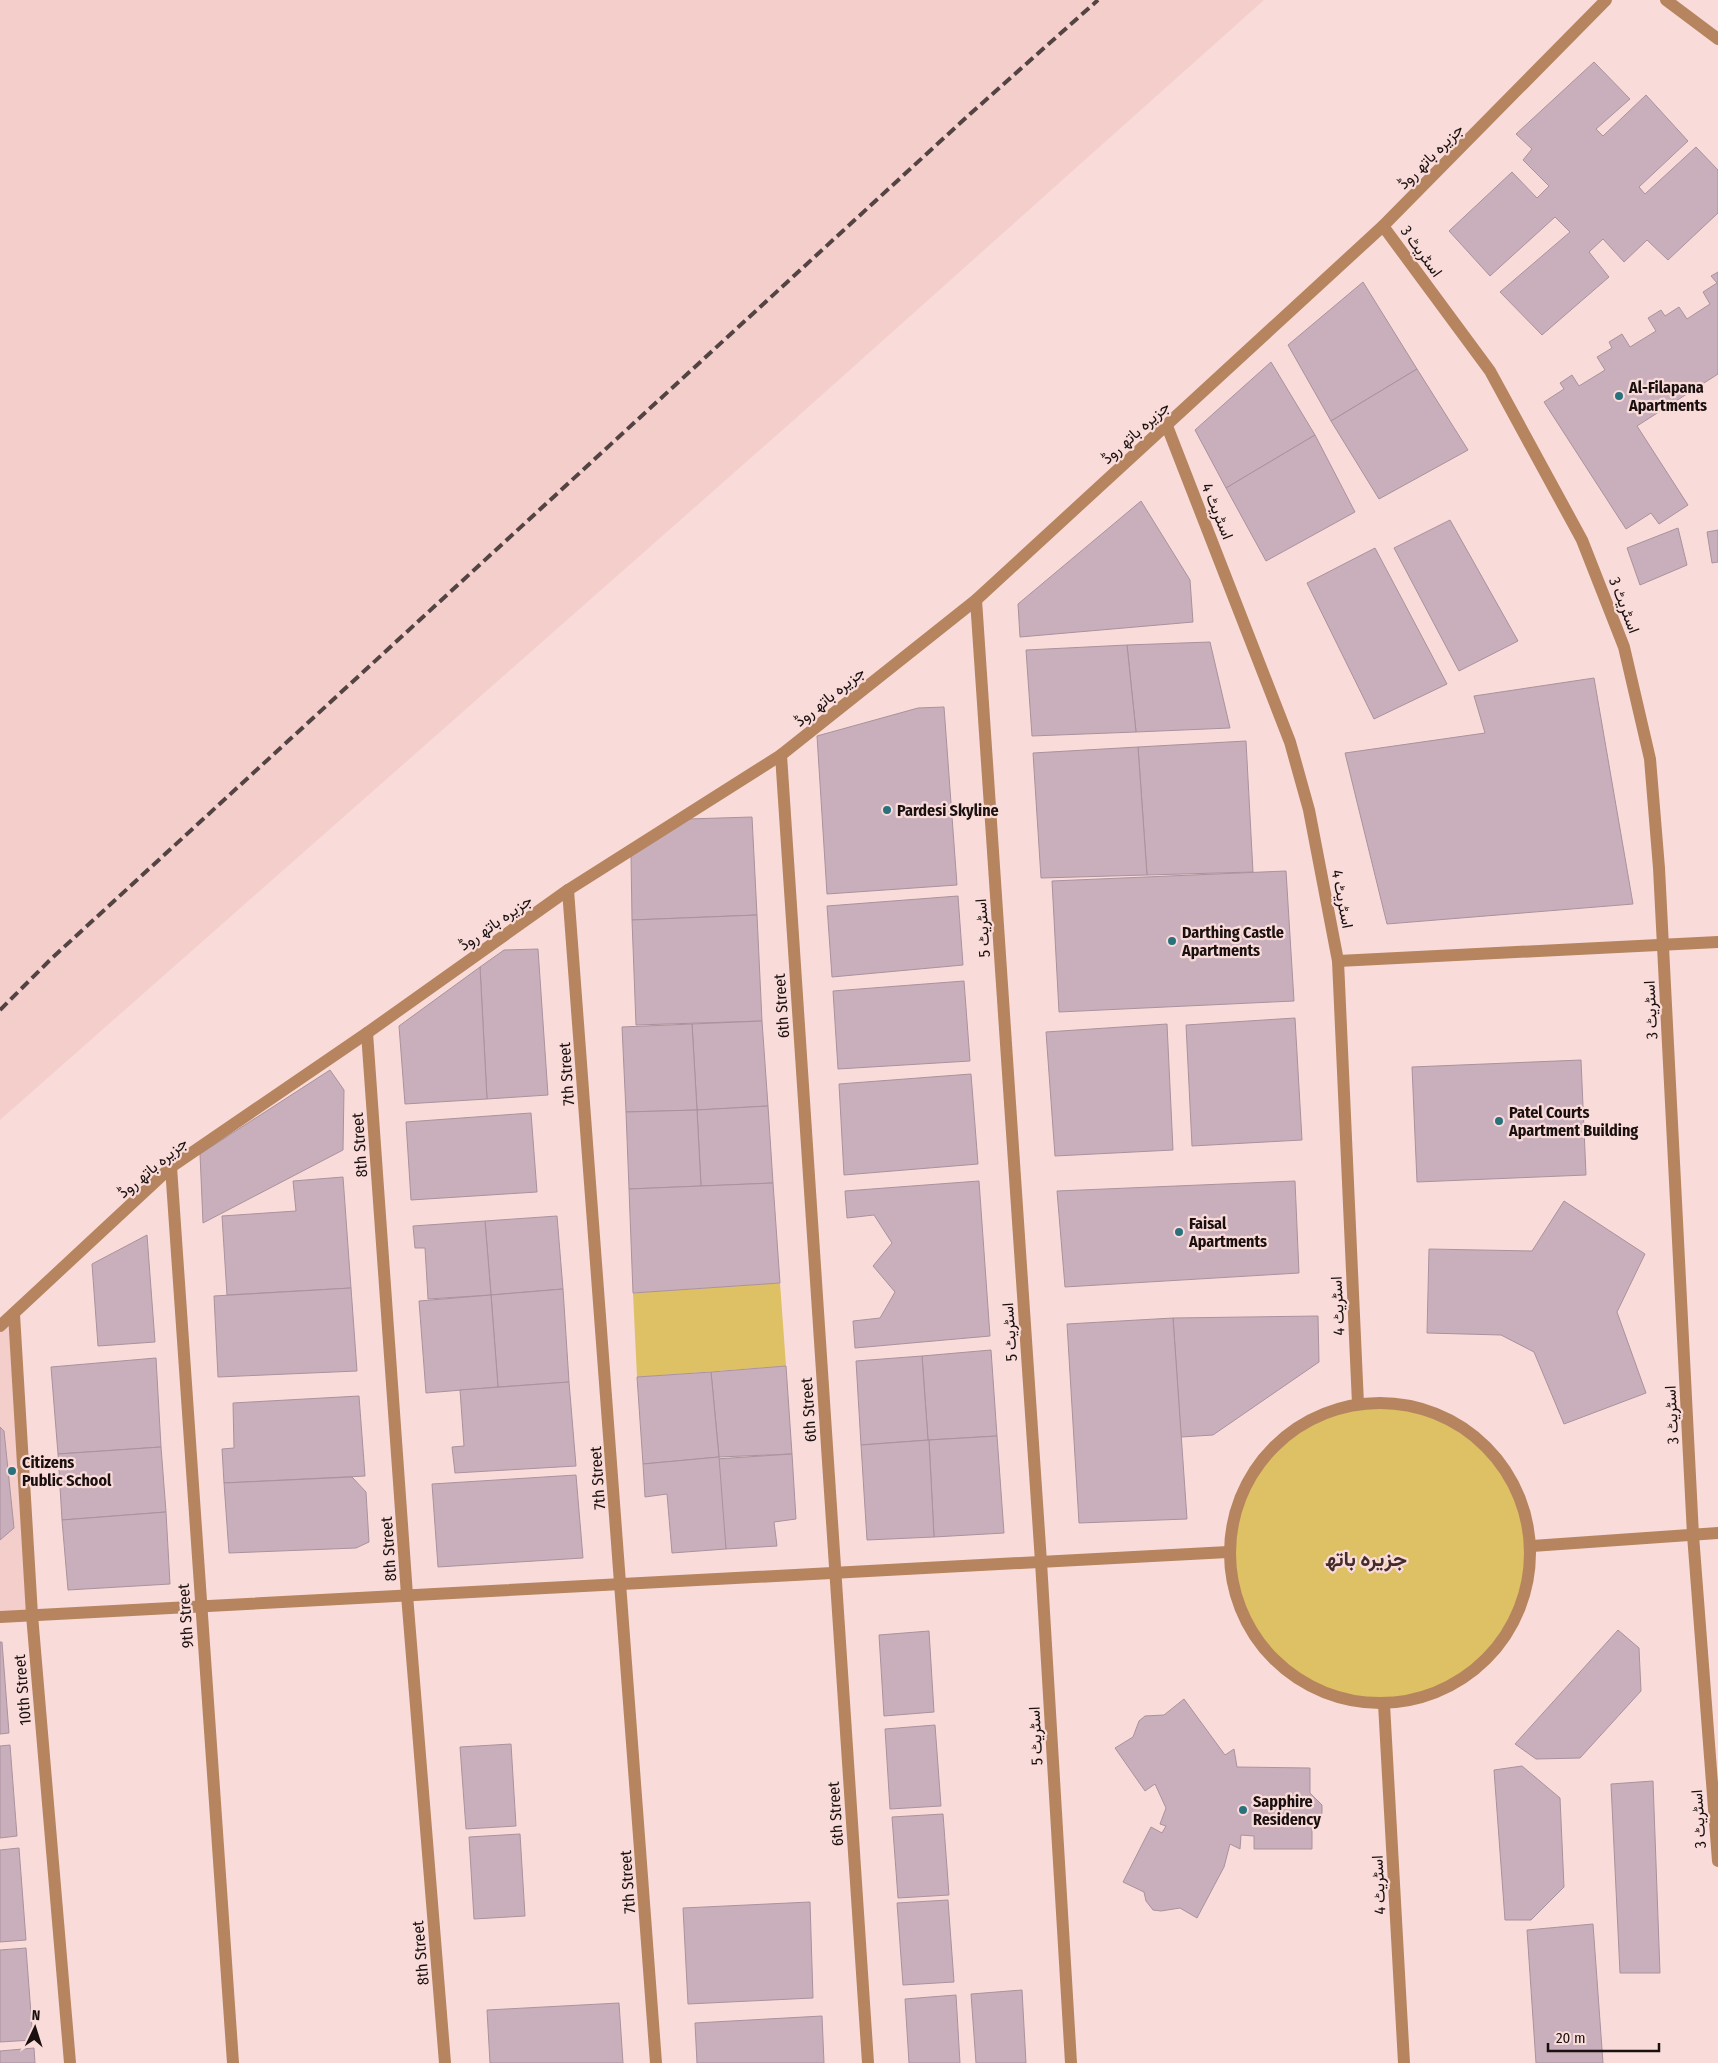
<svg xmlns="http://www.w3.org/2000/svg" width="1718" height="2063" font-family="'Fira Sans Condensed',Vazirmatn,sans-serif">
	<style>
		.built { fill: #f4cecb }
		.green { fill: #dec065 }
		.building { fill: #c8afbb; stroke: #aa929d }
		.lines { fill: none; stroke-linecap: round; stroke-linejoin: round }
		.minor { stroke: #b68560; stroke-width: 12 }
		.rail { stroke: #534443; stroke-width: 4; stroke-dasharray: 10 5; stroke-linecap: butt }
		.poi-dot { fill: #29717c; stroke: #f9dcda; stroke-width: 2 }
		.labels { text-anchor: middle; stroke-width: 4.5; stroke-linejoin: round; paint-order: stroke }
		.street-label { font-size: 16px; fill: #19100f; stroke: #f9dcda }
		.poi-label { font-size: 16px; font-weight: bold; fill: #19100f; stroke: #f9dcda; text-anchor: start }
		.district-label { font-size: 21px; font-weight: bold; fill: #422c2b; stroke: #f9dcda }
	</style>
	<rect width="100%" height="100%" fill="#f9dcda"/>
	<g class="built">
		<path d="M0,0H1264L795,419L0,1120Z"/>
		<path d="M14,1314L32,1615L0,1617V1326Z"/>
	</g>
	<g class="green">
		<path d="M780,1283L786,1366L637,1377L633,1293Z"/>
		<circle cx="1380" cy="1553" r="150"/>
	</g>
	<g class="building">
		<path d="M1594,62L1630,99L1596,129L1603,136L1646,95L1688,141L1639,187L1645,194L1696,147L1718,170V213L1668,260L1647,240L1624,262L1603,239L1589,252L1609,277L1542,335L1500,292L1570,232L1555,217L1490,276L1449,231L1512,172L1537,198L1549,186L1523,160L1532,149L1516,134Z"/>
		<path d="M1718,272V374L1637,426L1688,505L1659,524L1651,513L1626,529L1544,402L1564,389L1560,383L1572,375L1579,386L1605,370L1597,357L1612,348L1609,342L1622,334L1630,347L1656,331L1648,318L1661,310L1665,316L1679,307L1687,319L1710,304L1703,292L1717,283L1711,276Z"/>
		<path d="M1363,282L1417,369L1331,421L1288,345Z"/>
		<path d="M1271,362L1315,435L1226,488L1195,430Z"/>
		<path d="M1417,369L1468,450L1379,499L1331,421Z"/>
		<path d="M1315,435L1355,512L1266,561L1226,488Z"/>
		<path d="M1141,501L1190,580L1193,622L1020,637L1018,604Z"/>
		<path d="M1450,520L1518,641L1459,671L1394,548Z"/>
		<path d="M1678,528L1687,565L1640,585L1627,548Z"/>
		<path d="M1718,530V562L1712,563L1707,532Z"/>
		<path d="M1375,548L1447,684L1374,719L1307,583Z"/>
		<path d="M1210,642L1230,728L1136,732L1127,645Z"/>
		<path d="M1127,645L1136,732L1032,736L1026,650Z"/>
		<path d="M1594,678L1633,904L1387,924L1345,753L1485,733L1474,696Z"/>
		<path d="M944,707L957,885L827,894L817,736L918,708Z"/>
		<path d="M1246,741L1253,872L1147,875L1138,747Z"/>
		<path d="M1138,747L1147,875L1041,878L1033,753Z"/>
		<path d="M752,817L757,915L632,920L631,856L687,819Z"/>
		<path d="M1286,871L1294,1001L1059,1012L1052,881Z"/>
		<path d="M958,896L963,965L832,977L827,906Z"/>
		<path d="M757,915L762,1021L636,1025L632,920Z"/>
		<path d="M538,949L548,1095L487,1099L480,967L504,950Z"/>
		<path d="M480,967L487,1099L405,1104L399,1026Z"/>
		<path d="M964,981L970,1061L838,1069L833,991Z"/>
		<path d="M1295,1018L1302,1140L1192,1146L1186,1025Z"/>
		<path d="M762,1021L768,1106L697,1110L692,1024Z"/>
		<path d="M692,1024L697,1110L626,1112L622,1027Z"/>
		<path d="M1167,1024L1173,1150L1055,1156L1046,1032Z"/>
		<path d="M1581,1060L1586,1175L1417,1182L1412,1067Z"/>
		<path d="M330,1070L344,1090L343,1150L203,1223L200,1154Z"/>
		<path d="M971,1074L978,1164L844,1175L839,1084Z"/>
		<path d="M768,1106L773,1183L701,1186L697,1110Z"/>
		<path d="M697,1110L701,1186L629,1189L626,1112Z"/>
		<path d="M531,1113L537,1192L411,1200L406,1122Z"/>
		<path d="M343,1177L351,1288L227,1295L222,1216L296,1211L293,1181Z"/>
		<path d="M979,1181L990,1336L855,1348L853,1321L880,1318L895,1292L873,1266L892,1243L874,1215L847,1218L845,1191Z"/>
		<path d="M1295,1181L1299,1273L1065,1287L1057,1191Z"/>
		<path d="M773,1183L780,1283L633,1293L629,1189Z"/>
		<path d="M1564,1201L1645,1254L1617,1312L1646,1393L1564,1424L1534,1352L1501,1335L1427,1333L1429,1249L1532,1251Z"/>
		<path d="M557,1216L563,1289L491,1295L485,1221Z"/>
		<path d="M485,1221L491,1295L428,1299L425,1248H415L413,1226Z"/>
		<path d="M147,1235L155,1342L98,1346L92,1264Z"/>
		<path d="M351,1288L357,1371L218,1377L214,1296Z"/>
		<path d="M563,1289L569,1382L498,1387L491,1295Z"/>
		<path d="M491,1295L498,1387L426,1393L419,1301Z"/>
		<path d="M1318,1316L1319,1362L1213,1435L1181,1437L1173,1318Z"/>
		<path d="M1173,1318L1187,1519L1079,1523L1067,1324Z"/>
		<path d="M991,1350L997,1436L928,1440L922,1356Z"/>
		<path d="M922,1356L928,1440L861,1445L856,1361Z"/>
		<path d="M156,1358L161,1447L58,1454L51,1367Z"/>
		<path d="M786,1366L792,1454L719,1457L711,1372Z"/>
		<path d="M711,1372L719,1457L643,1464L637,1377Z"/>
		<path d="M569,1382L576,1466L455,1473L452,1447L464,1446L460,1390Z"/>
		<path d="M359,1396L365,1476L224,1483L222,1449L234,1448L233,1403Z"/>
		<path d="M0,1427L4,1431L14,1528L0,1540Z"/>
		<path d="M997,1436L1004,1533L934,1537L929,1440Z"/>
		<path d="M929,1440L934,1537L867,1540L861,1445Z"/>
		<path d="M161,1447L166,1512L62,1520L58,1454Z"/>
		<path d="M792,1454L796,1519L774,1522L777,1546L726,1549L716,1459Z"/>
		<path d="M719,1457L726,1549L672,1553L667,1494L645,1497L643,1464Z"/>
		<path d="M576,1475L583,1558L438,1567L432,1484Z"/>
		<path d="M352,1477L366,1492L369,1542L356,1548L229,1553L224,1483Z"/>
		<path d="M166,1512L170,1584L68,1590L62,1520Z"/>
		<path d="M1618,1630L1639,1648L1641,1691L1580,1758L1536,1759L1515,1744Z"/>
		<path d="M929,1631L934,1712L884,1716L879,1635Z"/>
		<path d="M0,1642H2L9,1733L0,1734Z"/>
		<path d="M1184,1699L1225,1755L1234,1749L1237,1767L1310,1768V1793L1322,1805V1813L1312,1827V1849H1254V1836L1241,1835L1240,1849L1230,1844L1224,1867L1197,1918L1180,1908L1161,1911L1153,1910L1146,1901L1144,1892L1123,1882L1151,1827L1162,1833L1166,1826L1160,1824L1166,1808L1155,1784L1145,1791L1115,1748L1133,1737L1139,1721L1145,1716L1164,1715Z"/>
		<path d="M935,1725L941,1806L890,1809L885,1729Z"/>
		<path d="M511,1744L516,1826L466,1829L460,1747Z"/>
		<path d="M10,1745L17,1836L0,1838V1746Z"/>
		<path d="M1522,1766L1560,1798L1564,1887L1531,1920H1505L1494,1770Z"/>
		<path d="M1653,1781L1660,1973H1620L1611,1784Z"/>
		<path d="M943,1814L949,1895L898,1898L892,1817Z"/>
		<path d="M520,1834L525,1916L474,1919L469,1837Z"/>
		<path d="M19,1848L26,1940L0,1942V1850Z"/>
		<path d="M948,1900L954,1982L903,1985L897,1903Z"/>
		<path d="M810,1902L813,1998L688,2004L683,1908Z"/>
		<path d="M1593,1924L1603,2063H1536L1527,1930Z"/>
		<path d="M26,1948L33,2040L0,2042V1950Z"/>
		<path d="M1022,1990L1026,2063H976L971,1994Z"/>
		<path d="M956,1995L960,2063H909L905,1999Z"/>
		<path d="M619,2003L623,2063H490L487,2010Z"/>
		<path d="M822,2016L824,2063H697L695,2023Z"/>
		<path d="M34,2048L35,2063H0V2051Z"/>
	</g>
	<g class="lines">
		<g class="minor">
			<path d="M1666,0L1718,39"/>
			<path d="M1383,226L1490,371L1582,540L1624,647L1650,759L1659,868L1693,1535L1718,1861"/>
			<path d="M1167,426L1290,742L1309,810L1338,961L1358,1404"/>
			<path d="M976,600L1041,1562L1071,2063"/>
			<path d="M781,755L868,2063"/>
			<path d="M568,890L656,2063"/>
			<path d="M1338,961L1718,942"/>
			<path d="M367,1033L407,1595L445,2063"/>
			<path d="M171,1167L233,2063"/>
			<path d="M14,1314L32,1615L70,2063"/>
			<path d="M0,1326L171,1167L367,1033L568,890L781,755L976,600L1383,226L1606,0"/>
			<circle cx="1380" cy="1553" r="150"/>
			<path d="M1532,1546L1718,1533"/>
			<path d="M0,1617L1228,1552"/>
			<path d="M1384,1704L1404,2063"/>
		</g>
		<path class="rail" d="M0,1010L51,959L970,114L1098,0"/>
	</g>
	<g class="poi-dot">
		<circle cx="1619" cy="396" r="5"/>
		<circle cx="887" cy="810" r="5"/>
		<circle cx="1172" cy="941" r="5"/>
		<circle cx="1499" cy="1121" r="5"/>
		<circle cx="1179" cy="1232" r="5"/>
		<circle cx="12" cy="1471" r="5"/>
		<circle cx="1243" cy="1810" r="5"/>
	</g>
	<g class="labels">
		<g class="street-label">
			<text transform="translate(1430 156) rotate(-45)" y="6">جزیرہ باتھ روڈ</text>
			<text transform="translate(1422 251) rotate(54)" y="6">اسٹریٹ 3</text>
			<text transform="translate(1135 432) rotate(-42)" y="6">جزیرہ باتھ روڈ</text>
			<text transform="translate(1218 511) rotate(68)" y="6">اسٹریٹ 4</text>
			<text transform="translate(1625 605) rotate(69)" y="6">اسٹریٹ 3</text>
			<text transform="translate(829 696) rotate(-39)" y="6">جزیرہ باتھ روڈ</text>
			<text transform="translate(1343 899) rotate(79)" y="6">اسٹریٹ 4</text>
			<text transform="translate(495 922) rotate(-35)" y="6">جزیرہ باتھ روڈ</text>
			<text transform="translate(982 928) rotate(-94)" y="6">اسٹریٹ 5</text>
			<text transform="translate(781 1006) rotate(-94)" y="6">6th Street</text>
			<text transform="translate(1650 1010) rotate(-93)" y="6">اسٹریٹ 3</text>
			<text transform="translate(566 1074) rotate(-94)" y="6">7th Street</text>
			<text transform="translate(359 1145) rotate(-94)" y="6">8th Street</text>
			<text transform="translate(152 1167) rotate(-40)" y="6">جزیرہ باتھ روڈ</text>
			<text transform="translate(1337 1306) rotate(-93)" y="6">اسٹریٹ 4</text>
			<text transform="translate(1009 1332) rotate(-94)" y="6">اسٹریٹ 5</text>
			<text transform="translate(808 1410) rotate(-94)" y="6">6th Street</text>
			<text transform="translate(1671 1415) rotate(-93)" y="6">اسٹریٹ 3</text>
			<text transform="translate(597 1478) rotate(-94)" y="6">7th Street</text>
			<text transform="translate(388 1549) rotate(-94)" y="6">8th Street</text>
			<text transform="translate(185 1616) rotate(-94)" y="6">9th Street</text>
			<text transform="translate(22 1690) rotate(-95)" y="6">10th Street</text>
			<text transform="translate(1035 1736) rotate(-93)" y="6">اسٹریٹ 5</text>
			<text transform="translate(835 1814) rotate(-94)" y="6">6th Street</text>
			<text transform="translate(1698 1819) rotate(-94)" y="6">اسٹریٹ 3</text>
			<text transform="translate(627 1882) rotate(-94)" y="6">7th Street</text>
			<text transform="translate(1378 1885) rotate(-93)" y="6">اسٹریٹ 4</text>
			<text transform="translate(420 1953) rotate(-95)" y="6">8th Street</text>
		</g>
		<g class="poi-label">
			<text x="1629" y="393">Al-Filapana<tspan x="1629" dy="18">Apartments</tspan></text>
			<text x="897" y="816">Pardesi Skyline</text>
			<text x="1182" y="938">Darthing Castle<tspan x="1182" dy="18">Apartments</tspan></text>
			<text x="1509" y="1118">Patel Courts<tspan x="1509" dy="18">Apartment Building</tspan></text>
			<text x="1189" y="1229">Faisal<tspan x="1189" dy="18">Apartments</tspan></text>
			<text x="22" y="1468">Citizens<tspan x="22" dy="18">Public School</tspan></text>
			<text x="1253" y="1807">Sapphire<tspan x="1253" dy="18">Residency</tspan></text>
		</g>
		<g class="district-label">
			<text x="1366" y="1566">جزیرہ باتھ</text>
		</g>
	</g>
	<g transform="translate(35 2028) rotate(4)" stroke="#f9dcda" stroke-width="4" paint-order="stroke">
	<path d="M0-4L9 19L0 12L-9 19Z" fill="#19100f"/>
	<text y="-8" font-size="14" font-weight="bold" text-anchor="middle" fill="#19100f">N</text>
	</g>
	<path d="M1548 2043v8h111v-8" fill="none" stroke="#19100f" stroke-width="2.5"/>
	<text x="1556" y="2043" font-size="15" fill="#19100f" stroke="#f9dcda" stroke-width="4" paint-order="stroke">20 m</text>
</svg>
